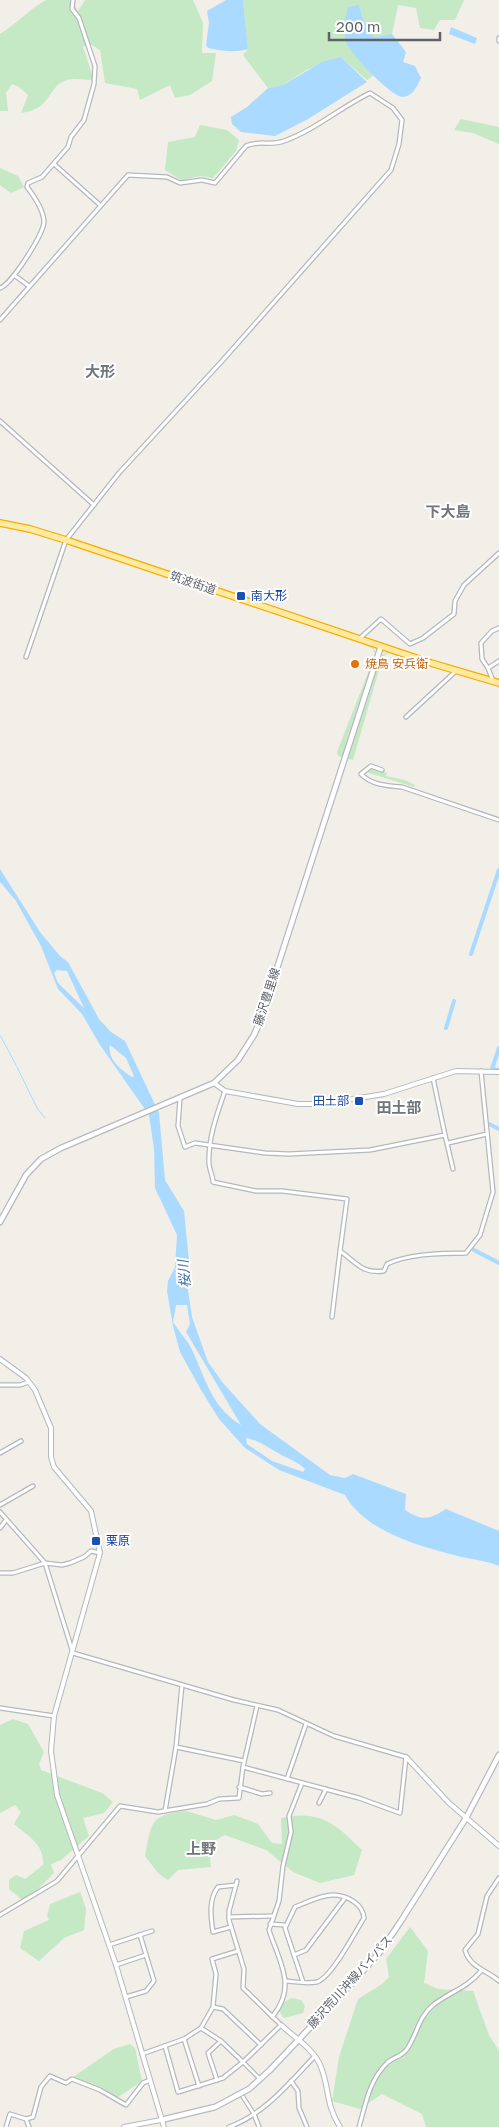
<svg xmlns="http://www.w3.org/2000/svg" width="499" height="2127" font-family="'Golos Text','Noto Sans JP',sans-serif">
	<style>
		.green { fill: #c5e8c5 }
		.water { fill: #aadaff; fill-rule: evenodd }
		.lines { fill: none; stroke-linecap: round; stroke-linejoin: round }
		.stream { stroke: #aadaff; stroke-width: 1 }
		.canal { stroke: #aadaff; stroke-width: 4 }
		.pedestrian-casing { stroke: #b5b8bc; stroke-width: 5 }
		.minor-casing { stroke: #b5b8bc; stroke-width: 5.5 }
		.tertiary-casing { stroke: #b5b8bc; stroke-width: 6 }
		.secondary-casing { stroke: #b6babf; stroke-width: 7 }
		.trunk-casing { stroke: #f9ab00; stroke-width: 8 }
		.pedestrian { stroke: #fff; stroke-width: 2.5 }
		.minor { stroke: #fff; stroke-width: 3 }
		.tertiary { stroke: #fff; stroke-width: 4 }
		.secondary { stroke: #fff; stroke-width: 4.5 }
		.trunk { stroke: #feeaa1; stroke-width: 5.5 }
		.transit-dot { fill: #1a4fb4; stroke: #fff; stroke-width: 2 }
		.food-dot { fill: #e8710a; stroke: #fff; stroke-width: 2 }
		.labels { text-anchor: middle; stroke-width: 4; stroke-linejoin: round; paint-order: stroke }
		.street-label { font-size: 12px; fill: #5f6368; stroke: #fff }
		.transit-label { font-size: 12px; fill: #164399; stroke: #fff; text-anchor: start }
		.food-label { font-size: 12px; fill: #c56008; stroke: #fff; text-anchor: start }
		.water-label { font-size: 14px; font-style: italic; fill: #4174aa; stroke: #fff }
		.quarter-label { font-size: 15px; font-weight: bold; fill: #70757a; stroke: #fff }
	</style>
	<rect width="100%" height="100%" fill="#f1efe8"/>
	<g class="green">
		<path d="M46,0H71L78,11L85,0H193L203,23L202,53H216L212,81L190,95L175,98L170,85L140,100L137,89L105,83L100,50L90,44L83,47L94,80C86,80 74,78 67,80C46,87 53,109 21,113L28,95L19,87L12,84L6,93L8,111H0V34C17,24 29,9 46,0Z"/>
		<path d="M243,0H464L455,20H440L434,30L420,28L416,8L398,5L392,34L374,37L364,22L359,5L365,65L373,76L367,80L341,57L306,70L283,85L268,88L243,55L248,49Z"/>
		<path d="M461,119L499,127V144L473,133L454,130Z"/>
		<path d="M200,125L227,130L239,140L236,151L213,178L201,176L181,180L165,170L168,142L195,137Z"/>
		<path d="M0,168L18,176L24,187L11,193L0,185Z"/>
		<path d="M361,643L374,648L376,655L342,757L338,756L337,752L375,655L373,649Z"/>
		<path d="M389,652L407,658L389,653L383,656L353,760L348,759L381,655Z"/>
		<path d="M371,767L387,773L386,776L405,780L415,785L414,787L366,772Z"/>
		<path d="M13,1719L28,1724L44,1752L39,1764L41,1770L102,1793L113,1802L104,1813L83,1818L89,1836L61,1860L51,1864L54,1873L34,1893L21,1899L9,1889V1880L16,1875L25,1879L43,1865C45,1845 28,1836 14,1824L21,1812L15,1805L0,1813V1725Z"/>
		<path d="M186,1811L216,1820L234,1815L248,1820L258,1824L272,1843L282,1844L281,1818C320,1809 336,1824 362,1850L354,1875L320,1883L293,1872L266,1850L225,1835C208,1842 209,1851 211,1867L178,1870L168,1880L159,1874L145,1856C152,1822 149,1815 186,1811Z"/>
		<path d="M80,1892L86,1909L84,1930L64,1938L39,1961L20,1948L24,1931L49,1920L47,1916L50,1904Z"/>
		<path d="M410,1927L428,1951L424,1983L438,1989L473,1991L489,2035L499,2051V2127H426L422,2114L382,2094L360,2109L332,2101L339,2057L358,1999L382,1984L389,1977L386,1959Z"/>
		<path d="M291,1998L301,2000L305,2006L303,2013L284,2018L279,2011L283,2003Z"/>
		<path d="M130,2044L135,2048L142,2081L117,2098L103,2088L73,2077L114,2049Z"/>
	</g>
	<g class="water">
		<path d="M226,0H243L248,49C235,53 222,51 208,48L206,45L209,23L207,11Z"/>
		<path d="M359,5L364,22L374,37L392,34L406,52L403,62L415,66L421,78C417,86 413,96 403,97C391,97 349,52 346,42C343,31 345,17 348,7Z"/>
		<path d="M451,27L477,38L475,44L449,34Z"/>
		<path d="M341,57L367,82L308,119L275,136L241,132L232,124L231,117L247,107L268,88L283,85L322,62Z"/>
		<path d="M0,869L40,932L60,956L68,962L99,1019L111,1032L125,1041L159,1113L165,1180L184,1211L189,1261L186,1277L192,1317L208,1362L223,1383L260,1424L330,1475L345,1478L353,1474L406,1494L405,1510C422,1521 429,1520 446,1509L499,1531V1566C484,1560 469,1559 454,1555C416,1545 365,1531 345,1495L279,1470L245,1448L219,1419L201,1390L180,1352L173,1326L167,1291L168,1281L175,1267L177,1235L155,1188L154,1149L149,1115L100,1045L82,1014L58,989L41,946L16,901L0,882ZM57,970L67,971L84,1008L58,983L54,973ZM110,1045L126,1058L134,1076L132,1077C121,1070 107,1059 110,1045ZM176,1305H187L190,1324L186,1332L241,1425C209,1406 205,1374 189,1344C184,1337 178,1330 173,1322ZM246,1438C259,1440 267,1447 278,1453C288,1459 297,1461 305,1469L303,1472L272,1461L247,1444Z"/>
	</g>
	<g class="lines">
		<g class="stream">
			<path d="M0,1035L16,1065"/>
			<path d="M17,1067L37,1108L45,1118"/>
		</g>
		<g class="canal">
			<path d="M471,954L499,870"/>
			<path d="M446,1028L454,1001"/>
			<path d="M499,1048L492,1069L499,1070"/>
			<path d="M489,1124L499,1129"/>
			<path d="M474,1250L499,1263"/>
		</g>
		<defs>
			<g id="pedestrian">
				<path d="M243,2062L258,2077"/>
				<path d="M243,2097L254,2114"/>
			</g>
			<g id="minor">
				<path d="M499,38V41"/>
				<path d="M54,164L100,205"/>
				<path d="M14,275L29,286"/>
				<path d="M0,288C11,285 44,234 44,221C43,210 34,196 27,187L28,183L42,177L68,147L71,137L84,120L94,84L95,66L79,18L72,9L73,0"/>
				<path d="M0,320L128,175L167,177L180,183L202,180L215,183L246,146C257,140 272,146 284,141C315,130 341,107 370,93L393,108L402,120L399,144L391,170L222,361L119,473L66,540L26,657"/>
				<path d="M0,421L94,505"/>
				<path d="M359,639L381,619L410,644L423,638L454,614L455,601L464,585L499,553"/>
				<path d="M488,668L482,659L481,643L492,631L499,628"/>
				<path d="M493,681L488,668L499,661"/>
				<path d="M406,717L456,671"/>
				<path d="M382,770L371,766L361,774C371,785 388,786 402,787L499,820"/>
				<path d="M433,1078L445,1135"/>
				<path d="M225,1091C217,1114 208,1138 209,1163C209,1169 213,1176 213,1182L256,1191H282L347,1199L340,1251"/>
				<path d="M180,1098L178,1126L185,1147L195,1143L265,1153L289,1154L370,1150L445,1135L453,1169"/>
				<path d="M448,1143L487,1134"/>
				<path d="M332,1317L340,1251C357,1263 362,1274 384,1271L387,1264C411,1253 440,1254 466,1253L480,1235L493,1192L481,1071"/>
				<path d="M0,1385H20L29,1382"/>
				<path d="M0,1453L21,1441"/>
				<path d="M0,1505L33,1486"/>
				<path d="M0,1512L45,1563L73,1653L234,1700L278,1710L334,1736L406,1757L400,1813L359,1798L243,1767"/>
				<path d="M0,1528L6,1520"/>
				<path d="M0,1573H13L45,1563L62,1565L70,1563L84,1557L91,1551L100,1553"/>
				<path d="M0,1708L54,1716"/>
				<path d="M176,1747L244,1761"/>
				<path d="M287,1779L306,1724"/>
				<path d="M239,1787L262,1794L270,1793"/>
				<path d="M319,1803L326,1789"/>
				<path d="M165,1811L176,1747L182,1685"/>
				<path d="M499,1878L487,1896L478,1934L465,1950C470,1968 487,1970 499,1981"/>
				<path d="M0,1915L57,1881L120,1806L158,1812L207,1804L219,1799L239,1798L243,1767L257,1706"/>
				<path d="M229,1917L272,1916"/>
				<path d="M270,1924L284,1925"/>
				<path d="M231,1927L213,1932C211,1918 208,1900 218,1887L236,1885"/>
				<path d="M109,1945L152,1931"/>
				<path d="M294,1955L306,1950L345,1898"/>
				<path d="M116,1965L146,1955"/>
				<path d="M286,1981C296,1982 307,1984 317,1982C332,1977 355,1932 364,1918C363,1904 347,1895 333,1895C320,1895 306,1903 295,1907L285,1928L303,1982"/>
				<path d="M126,1997L146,1991L154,1981L140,1935"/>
				<path d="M213,2007L223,2009L261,2045"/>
				<path d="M272,2017C298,1986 279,1962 269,1930L279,1901L283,1866L291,1832L289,1816L302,1783"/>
				<path d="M201,2028L221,2041L243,2062"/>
				<path d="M184,2039L199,2086"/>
				<path d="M165,2046L178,2092L223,2078L243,2062L281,2025L243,1988L244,1969L229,1920V1911L237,1881"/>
				<path d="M142,2054L184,2039L201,2028L213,2007L216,1974L212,1959L238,1951"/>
				<path d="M217,2080L208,2053L221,2041"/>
				<path d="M291,2081L298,2091L299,2108L307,2127"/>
				<path d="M254,2114L259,2127"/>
				<path d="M26,2119L33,2117L41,2087L50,2076L66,2083L72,2079L100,2090L126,2105L143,2083L150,2080"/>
				<path d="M6,2127L10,2114L26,2119L29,2127"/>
				<path d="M229,2127C265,2114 289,2083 315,2056"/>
				<path d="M359,2127C366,2103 369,2080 388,2062C394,2057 403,2056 407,2049C417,2035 418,2018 432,2006C447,1993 466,1989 481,1971"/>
			</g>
			<g id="tertiary">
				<path d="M214,1083L225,1091L298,1104H322L384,1094L456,1071L499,1072"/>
				<path d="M0,1359L26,1378L35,1390L51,1428V1457L54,1467L91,1511L100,1553L54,1716L51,1751L57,1795L116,1965L164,2127"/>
				<path d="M406,1757L449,1803L499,1846"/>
				<path d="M281,2025C294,2037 315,2050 321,2067C330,2090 325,2103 340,2127"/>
				<path d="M124,2127L161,2120"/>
			</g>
			<g id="secondary">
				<path d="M0,1222L26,1175L41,1159L61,1148L214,1083L238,1060L254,1035L260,1021L381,646"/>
				<path d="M161,2120L215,2107L249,2089L270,2070L353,1982L380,1952L401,1921L466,1818L499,1755"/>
			</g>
			<path id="trunk" d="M0,523L30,529L66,540L431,663L499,683"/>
		</defs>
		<use href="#pedestrian" class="pedestrian-casing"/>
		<use href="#minor" class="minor-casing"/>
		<use href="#tertiary" class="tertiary-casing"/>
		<use href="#secondary" class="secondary-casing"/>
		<use href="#trunk" class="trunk-casing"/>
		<use href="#pedestrian" class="pedestrian"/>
		<use href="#minor" class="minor"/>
		<use href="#tertiary" class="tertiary"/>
		<use href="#secondary" class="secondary"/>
		<use href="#trunk" class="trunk"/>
	</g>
	<g class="transit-dot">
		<rect x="236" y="591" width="10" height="10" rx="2.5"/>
		<rect x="354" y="1096" width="10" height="10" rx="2.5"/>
		<rect x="91" y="1536" width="10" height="10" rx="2.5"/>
	</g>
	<circle class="food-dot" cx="355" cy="664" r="5"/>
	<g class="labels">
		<g class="street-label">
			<text transform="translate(193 583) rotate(19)" y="4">筑波街道</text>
			<text transform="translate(267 997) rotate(-72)" y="4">藤沢豊里線</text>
			<text transform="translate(350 1982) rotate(-48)" y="4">藤沢荒川沖線バイパス</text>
		</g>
		<g class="transit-label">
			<text x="251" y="600">南大形</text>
			<text x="349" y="1105" text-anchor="end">田土部</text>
			<text x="106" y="1545">栗原</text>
		</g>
		<g class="food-label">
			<text x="365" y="668">焼鳥 安兵衛</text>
		</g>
		<g class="water-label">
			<text transform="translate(184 1274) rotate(-95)" y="5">桜川</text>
		</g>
		<g class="quarter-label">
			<text x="100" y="377">大形</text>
			<text x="448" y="517">下大島</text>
			<text x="399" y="1113">田土部</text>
			<text x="201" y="1854">上野</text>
		</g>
	</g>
	<path d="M329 32v8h111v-8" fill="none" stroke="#5f6368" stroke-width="2.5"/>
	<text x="336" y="32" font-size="15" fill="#5f6368" stroke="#ffffff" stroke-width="4" paint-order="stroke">200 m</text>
</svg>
